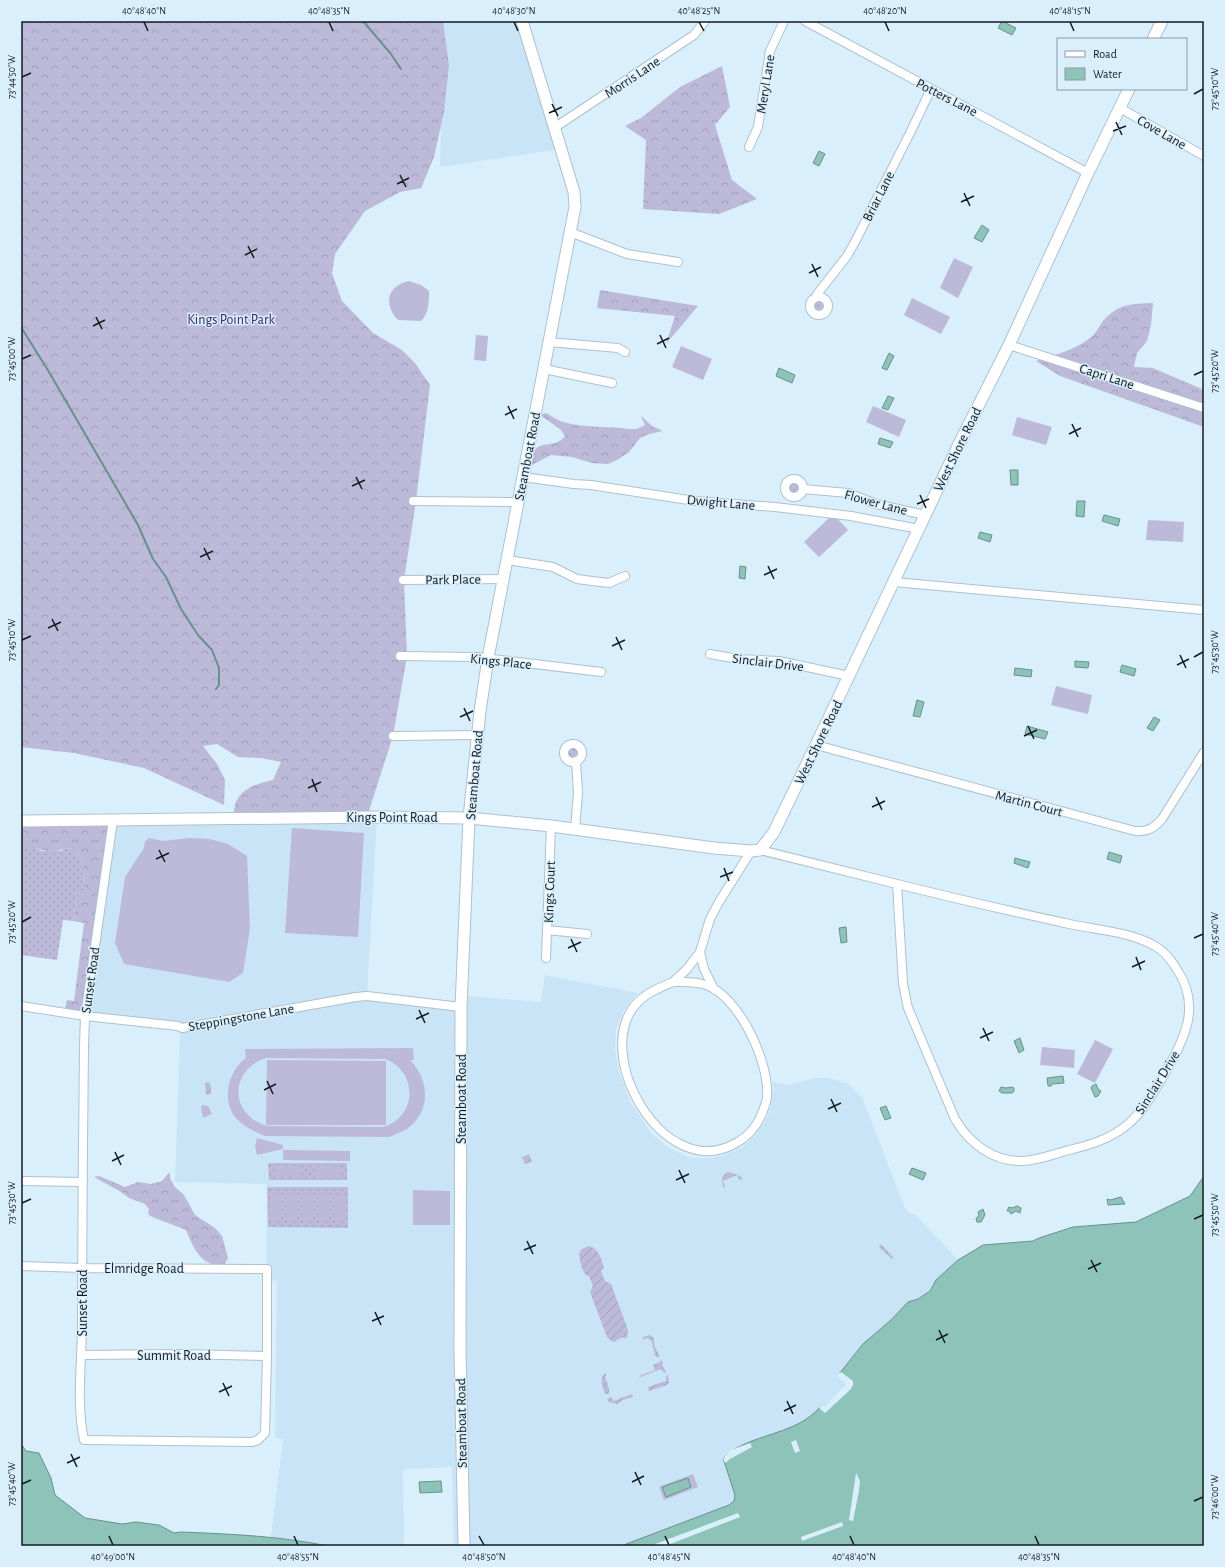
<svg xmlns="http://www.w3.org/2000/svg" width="1225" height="1567" font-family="'Alegreya Sans',sans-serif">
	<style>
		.built { fill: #c8e4f6 }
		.grass { fill: url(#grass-dots) }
		.forest { fill: url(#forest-crowns) }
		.garden { fill: url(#garden-furrows) }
		.pitch { fill: #bdb9d9; fill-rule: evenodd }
		.water { fill: #8dc3b9; stroke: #69918b }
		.pier { fill: #daeffc }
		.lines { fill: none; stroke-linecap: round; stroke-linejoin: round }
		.stream { stroke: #69918b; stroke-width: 2 }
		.street-casing { stroke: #adc1ce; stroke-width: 10 }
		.secondary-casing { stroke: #adc1ce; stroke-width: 13 }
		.street { stroke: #fff; stroke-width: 8 }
		.secondary { stroke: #fff; stroke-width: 11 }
		.ticks { fill: none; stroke: #141b20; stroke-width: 1.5 }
		.labels { text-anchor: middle; stroke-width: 3; stroke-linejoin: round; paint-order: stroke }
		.street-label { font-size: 14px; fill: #141b20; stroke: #daeffc }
		.park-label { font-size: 14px; fill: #362b5e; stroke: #daeffc }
		.neatline { fill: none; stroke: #141b20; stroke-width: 1.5 }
		.ticks-label { font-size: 10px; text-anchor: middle; fill: #141b20 }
	</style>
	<defs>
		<pattern id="grass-dots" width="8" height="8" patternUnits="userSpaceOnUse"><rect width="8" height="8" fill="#bdb9d9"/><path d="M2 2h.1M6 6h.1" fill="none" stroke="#a29eba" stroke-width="1.8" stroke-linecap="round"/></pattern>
		<pattern id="forest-crowns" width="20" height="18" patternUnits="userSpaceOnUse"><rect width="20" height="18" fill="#bdb9d9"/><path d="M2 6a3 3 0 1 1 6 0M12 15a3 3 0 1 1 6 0" fill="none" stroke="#a29eba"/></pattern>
		<pattern id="garden-furrows" width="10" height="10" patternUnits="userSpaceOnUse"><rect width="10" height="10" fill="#bdb9d9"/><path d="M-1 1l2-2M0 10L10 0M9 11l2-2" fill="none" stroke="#a29eba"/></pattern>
	</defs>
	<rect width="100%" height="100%" fill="#daeffc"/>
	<g class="built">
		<path d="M443,21H522L561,149L440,167L441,124L449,65Z"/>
		<path d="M377,817L367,996L461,1007L469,996L541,1002L545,975L638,993L624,1010L616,1029L615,1049L619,1072L629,1100L651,1133L669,1148L691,1158H711L722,1156L742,1147L755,1136L765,1122L771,1107L774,1087L772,1082L787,1085L817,1078H829L848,1084L862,1097L904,1206L909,1213L915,1214L958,1260L936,1280L930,1291L918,1299L908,1302L839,1374L848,1385L845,1546H454L452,1467L403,1469L404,1546H328L271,1537L283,1439L275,1438L277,1281L267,1280V1184L175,1182L180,1035L182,1028L85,1016L113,821Z"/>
	</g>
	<g class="grass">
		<circle cx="819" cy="306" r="7"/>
		<circle cx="795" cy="488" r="7"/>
		<circle cx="573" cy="753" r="7"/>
		<path d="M21,846H29L42,851H60L68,848L74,849C85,863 84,877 83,894L77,893L73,921L63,920L57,960L21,955Z"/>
		<path d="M268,1163H347V1180H269Z"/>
		<path d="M267,1187H348V1228L268,1227Z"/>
	</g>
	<g class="forest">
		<path d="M21,21H443L449,65L444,112L434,157L421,188L400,192L365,211L335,254L332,273L342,301L373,333L402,350L415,363L430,385L416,501L404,580L407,656L393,736L367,817L233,819C234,813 234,805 237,800C244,787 260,783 273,780L281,762L261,758L238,757L217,744L203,746L217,764L225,780L224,805L144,768L74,753L21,747Z"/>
		<path d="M722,66L730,107L715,125L732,180L757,199L719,214L643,209L646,140L625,126L641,118L680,87Z"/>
		<path d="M600,290L698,306L666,344L675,316L597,308Z"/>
		<path d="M1153,303L1151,325L1147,341L1137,353L1134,367L1153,368L1204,390V427L1060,376L1036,361C1055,355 1075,350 1090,338C1096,334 1099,326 1103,321C1119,303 1131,304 1153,303Z"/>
		<path d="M546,413C552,416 557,420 563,422C584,428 607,426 629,429H637L645,425L641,416L652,426L663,431L649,434L640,438L629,452L619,459L608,464L592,463L572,457L551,455L530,466C534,433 551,453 565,436L560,429L540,415Z"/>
		<path d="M21,820L113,821L85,1016L61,1012V1008L65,1009L67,1000L74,1001L84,923L73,921L77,893H83C84,877 85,863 74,849L68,848L52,852L21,846Z"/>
		<path d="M170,1172V1178L174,1186L184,1195L195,1215L215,1228L222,1236L228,1258L224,1265C201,1267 194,1249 186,1230L150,1216L148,1213L149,1209L145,1204L129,1198L121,1192L94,1177L99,1176L125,1187L138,1182L151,1184L162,1181Z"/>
	</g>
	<g class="garden">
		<path d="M209,1082L211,1086V1094L206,1095L205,1084Z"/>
		<path d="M529,1154L532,1162L525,1164L523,1159L521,1158Z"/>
		<path d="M729,1172L738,1175L743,1178L739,1180L737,1175L723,1181L725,1187L724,1188C721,1181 721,1175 729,1172Z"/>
		<path d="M881,1244L893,1257L892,1259L879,1247Z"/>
		<path d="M589,1246C599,1248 601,1259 604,1268L601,1271L605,1281L611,1284L628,1330L627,1337L625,1339L624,1337L616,1340L617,1342L611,1341L607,1337L590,1292L593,1286L589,1276H587C581,1270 580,1261 579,1253L582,1249Z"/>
		<path d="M650,1335L654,1338V1345L660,1357H656L651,1340L647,1338L642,1340L643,1337Z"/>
		<path d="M661,1360L663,1362L662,1365L666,1372L664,1373L661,1369L640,1377L639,1376L655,1370L653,1365L660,1362Z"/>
		<path d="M606,1373V1375L605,1376L609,1389V1394H605C603,1386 598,1378 606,1373Z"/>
		<path d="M668,1375L669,1382L667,1385L649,1391L648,1387L666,1381V1376Z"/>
		<path d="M632,1394L633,1397L623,1400L617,1404L609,1402L607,1399L611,1397L614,1401Z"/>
	</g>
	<g class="pitch">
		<path d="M954,258L973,267L958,298L940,288Z"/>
		<path d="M409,281L421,285L429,291C429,301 429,314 421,321L398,320C383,304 387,286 409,281Z"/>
		<path d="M912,298L950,317L941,334L904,315Z"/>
		<path d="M476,335L488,336L486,361L474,360Z"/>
		<path d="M681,346L712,359L703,380L672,367Z"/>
		<path d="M873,406L906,420L899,437L866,422Z"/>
		<path d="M1017,417L1052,427L1046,445L1012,435Z"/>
		<path d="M833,514L848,530L819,557L804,542Z"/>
		<path d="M1148,520L1184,522L1183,542L1146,540Z"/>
		<path d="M1056,686L1092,695L1088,714L1051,705Z"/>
		<path d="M292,828L364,833L358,937L285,933Z"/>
		<path d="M149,838L163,841L189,838L210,839L228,844L247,856L250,928L243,973L229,982L124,964L115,943L125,877L144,848L145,841Z"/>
		<path d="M1095,1040L1113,1049L1095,1083L1077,1074Z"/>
		<path d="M1042,1047L1075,1050L1074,1068L1040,1065Z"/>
		<path d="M413,1048L414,1060H410C430,1080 431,1112 407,1129C402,1132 395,1134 389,1137L265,1136C254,1131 244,1127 236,1118C221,1100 228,1071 246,1058L245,1049ZM266,1058L385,1059C418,1071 418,1117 383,1127L267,1126C229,1115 229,1070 266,1058Z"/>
		<path d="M267,1060L386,1061V1125H266Z"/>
		<path d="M202,1105L208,1106L212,1114L203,1118L201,1108Z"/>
		<path d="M257,1138L283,1145V1149L257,1155L255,1146Z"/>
		<path d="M283,1150L350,1151V1161L283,1160Z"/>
		<path d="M276,1166H301V1178L276,1177Z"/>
		<rect x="316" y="1166" width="25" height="12"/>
		<path d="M413,1190L450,1191V1225H413Z"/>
		<rect x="270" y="1194" width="12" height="26"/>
		<rect x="286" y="1194" width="12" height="26"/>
		<rect x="302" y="1194" width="12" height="27"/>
		<rect x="318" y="1194" width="12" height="27"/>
		<rect x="334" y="1195" width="12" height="26"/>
		<path d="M693,1474L698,1487L664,1500L659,1487Z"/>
	</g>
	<g class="water">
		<path d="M1002,21L1016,28L1012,35L998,28Z"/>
		<path d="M819,151L825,154L819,166L813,163Z"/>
		<path d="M982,225L989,230L982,242L974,238Z"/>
		<path d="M889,353L894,356L887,370L882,368Z"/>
		<path d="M779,368L795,375L792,383L776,376Z"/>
		<path d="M888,396L894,398L888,410L882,408Z"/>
		<path d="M880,438L893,442L890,448L878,444Z"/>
		<path d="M1010,470H1018V485H1011Z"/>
		<path d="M1077,501H1085L1084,517L1076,516Z"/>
		<path d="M1104,515L1120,519L1118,526L1102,521Z"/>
		<path d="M980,532L992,535L990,542L978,538Z"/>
		<path d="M740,566L746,567L745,579L739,578Z"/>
		<path d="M1075,661L1089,662L1088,668L1075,667Z"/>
		<path d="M1122,665L1136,669L1134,676L1120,672Z"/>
		<path d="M1015,668L1032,670L1031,677L1014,675Z"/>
		<path d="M917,700L924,702L920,717L913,716Z"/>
		<path d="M1154,717L1160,720L1153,731L1147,728Z"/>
		<path d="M1027,726L1048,732L1045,739L1025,734Z"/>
		<path d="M1109,852L1122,856L1120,863L1107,859Z"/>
		<path d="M1015,858L1030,862L1028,868L1014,863Z"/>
		<path d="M846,927L847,942L841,943L839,928Z"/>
		<path d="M1020,1038L1024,1050L1019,1053L1014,1041Z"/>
		<path d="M1063,1076L1064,1083L1052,1084L1051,1086H1048L1047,1078Z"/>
		<path d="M1096,1084L1098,1089L1101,1091L1098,1096L1095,1097L1091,1088L1092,1086Z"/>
		<path d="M1001,1087L1006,1088L1012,1087L1014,1088V1091L1012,1093H1002L999,1091Z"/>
		<path d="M886,1106L891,1118L885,1120L880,1108Z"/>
		<path d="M912,1168L926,1173L923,1180L909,1174Z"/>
		<path d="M1204,1176V1546H621L729,1505L734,1501L735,1495L723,1458C749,1433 796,1436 820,1407L824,1410L848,1385L839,1374L863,1344L891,1320L908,1302L918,1299L930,1291L936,1280L958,1260L983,1245L1033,1241L1039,1238L1073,1227L1136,1222L1190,1196Z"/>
		<path d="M1121,1197L1125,1204L1108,1205L1107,1199L1110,1200Z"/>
		<path d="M1017,1206L1021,1208L1020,1213L1016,1211L1011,1214L1009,1211H1007L1009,1207L1012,1208Z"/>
		<path d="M983,1209L985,1215L981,1222H977L976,1219L979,1215L978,1212Z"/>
		<path d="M21,1444L26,1451L39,1453L51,1478L55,1495L85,1518L122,1524L136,1522L159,1525L174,1533L181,1532C231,1534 279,1536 328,1546H21Z"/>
		<path d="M688,1478L691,1487L666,1497L662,1487Z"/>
		<path d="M441,1481L442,1492L420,1493L419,1482Z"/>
	</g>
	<g class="pier">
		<path d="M841,1372L853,1381V1385L851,1389L825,1413L819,1408L821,1406L825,1407L846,1384L837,1375Z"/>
		<path d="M796,1440L800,1451L795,1453L791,1442Z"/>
		<path d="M750,1443L752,1447L730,1459L725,1463L723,1458L731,1450Z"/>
		<path d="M856,1473L860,1481L859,1491L853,1521L849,1520Z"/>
		<path d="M738,1513L740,1517L665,1546H650Z"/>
		<path d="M842,1522L843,1526L802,1541L801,1537Z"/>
	</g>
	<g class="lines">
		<g class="stream">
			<path d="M363,21L391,54L401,69"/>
			<path d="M21,327L49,372L138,525L153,559L166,577L181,609L198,635L212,650L219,668V685L216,689"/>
		</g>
		<defs>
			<g id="street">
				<path d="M805,21L1088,173"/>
				<path d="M1120,108L1204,156"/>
				<path d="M554,128L694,35L705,21"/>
				<path d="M749,147L758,127L770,51L784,21"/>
				<path d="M570,232L627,254L678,262"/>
				<path d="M816,297L818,293L847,256L856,240L911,131L931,89"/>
				<circle cx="819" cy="306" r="9"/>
				<path d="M549,342L618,348L625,352"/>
				<path d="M1009,345L1204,408"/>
				<path d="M544,369L612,383"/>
				<path d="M523,477L574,484L591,485L695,501L775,507L851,516L919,529"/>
				<circle cx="794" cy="488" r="9"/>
				<path d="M803,489L848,493L876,504L925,515"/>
				<path d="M413,501L518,502"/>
				<path d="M507,560L553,567L577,579L592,581L609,583L625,576"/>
				<path d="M403,580L503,579"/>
				<path d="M894,582L1204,610"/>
				<path d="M710,654L738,659L779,661L849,676"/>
				<path d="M400,656L476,657L601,672"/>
				<path d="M393,736L477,735"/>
				<circle cx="573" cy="753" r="9"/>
				<path d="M816,745L1135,831C1148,832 1154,828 1162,819L1204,752"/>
				<path d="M575,829L578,793L576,761"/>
				<path d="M760,850L897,884L903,984L908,1008L955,1119C969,1143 993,1162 1023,1161C1039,1160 1054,1154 1069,1150C1090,1145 1110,1139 1127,1125C1142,1113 1151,1096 1161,1080C1182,1043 1204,1008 1176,968C1171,960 1164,951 1155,946C1129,931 1094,930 1065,923C1009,911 953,898 897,884"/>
				<path d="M547,930L587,934"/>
				<path d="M700,952L704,969L714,989"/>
				<path d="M546,958L551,826"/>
				<path d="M673,982C683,982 696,981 706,985C739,996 770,1063 767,1097C767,1100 765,1105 764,1108C759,1124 748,1137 734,1144C663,1183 588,1050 639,1001C648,992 661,987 673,982Z"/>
				<path d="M673,982L687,969L700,952L710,919L719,902L751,851"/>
				<path d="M21,1006L85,1016L178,1026L182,1028L356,997L367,996L461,1007"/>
				<path d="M21,1181L83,1182"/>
				<path d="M21,1266L82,1268L267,1269V1356L265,1433L258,1440L252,1442L84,1440C76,1403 82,1361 82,1324C82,1232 83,1139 84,1047L85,1016L113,820"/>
				<path d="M81,1355L179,1354L267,1356"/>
			</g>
			<g id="secondary">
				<path d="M1153,39L1162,21"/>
				<path d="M21,821L377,817L469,818L551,826L714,848L751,851L760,850L774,832L816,745L959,444L1009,345L1088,173L1129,89"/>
				<path d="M464,1546L460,1350L461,1007L469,818L480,711L488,658L575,207L574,192L522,21"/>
			</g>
		</defs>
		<use href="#street" class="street-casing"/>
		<use href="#secondary" class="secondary-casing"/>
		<use href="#street" class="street"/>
		<use href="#secondary" class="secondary"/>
	</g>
	<path class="ticks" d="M144,22L148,31M329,22L333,31M514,22L518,31M699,22L704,31M885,22L889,31M1070,22L1074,31M22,77L31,73M1194,94L1203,89M552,104L558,116M549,113L562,107M1116,122L1122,135M1113,131L1126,126M400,175L406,187M397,184L409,178M964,193L970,206M961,202L974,196M248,246L254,258M245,255L257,249M812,264L818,277M809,273L821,267M96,317L102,329M93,326L105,320M660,335L666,348M657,344L669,338M22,359L31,355M1194,375L1203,371M508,406L514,419M505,415L517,409M1072,424L1078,437M1069,434L1081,428M356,477L362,489M352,486L365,480M920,495L926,508M917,504L929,499M204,548L210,560M200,557L213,551M768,566L774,579M764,575L777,569M52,619L58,631M48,628L61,622M616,637L622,650M22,640L31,636M612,646L625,640M1180,655L1186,668M1194,657L1203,652M1177,665L1189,659M464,708L470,721M460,717L473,711M1028,726L1034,739M1024,736L1037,730M312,779L317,792M308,788L321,782M876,797L882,810M872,807L885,801M159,850L165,862M156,859L169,853M724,868L729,881M720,877L733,872M22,922L31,917M1194,938L1203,934M571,939L577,952M568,948L581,942M1136,957L1141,970M1132,967L1145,961M419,1010L425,1023M416,1019L429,1013M983,1028L989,1041M980,1038L993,1032M267,1081L273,1094M264,1090L276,1084M831,1099L837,1112M828,1109L841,1103M115,1152L121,1165M112,1161L124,1155M679,1170L685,1183M676,1180L689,1174M22,1203L31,1199M1194,1219L1203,1215M527,1241L533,1254M524,1250L536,1245M1091,1260L1097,1272M1088,1269L1101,1263M375,1312L381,1325M372,1321L384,1316M939,1330L945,1343M936,1340L948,1334M223,1383L229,1396M219,1392L232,1386M787,1401L793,1414M784,1411L796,1405M71,1454L77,1467M67,1463L80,1457M635,1472L641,1485M632,1482L644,1476M22,1484L31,1480M1194,1501L1203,1497M109,1536L113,1545M294,1536L298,1545M479,1536L484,1545M665,1536L669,1545M850,1536L854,1545M1035,1536L1039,1545"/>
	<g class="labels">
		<g class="street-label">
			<text transform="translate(632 77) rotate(-34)" y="5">Morris Lane</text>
			<text transform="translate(765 84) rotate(-81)" y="5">Meryl Lane</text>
			<text transform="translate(947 97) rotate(27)" y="5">Potters Lane</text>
			<text transform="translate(1162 132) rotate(30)" y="5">Cove Lane</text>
			<text transform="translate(878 196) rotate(-63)" y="5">Briar Lane</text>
			<text transform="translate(1107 376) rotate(18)" y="5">Capri Lane</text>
			<text transform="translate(957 449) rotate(-64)" y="5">West Shore Road</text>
			<text transform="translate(527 456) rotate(-79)" y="5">Steamboat Road</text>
			<text transform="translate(721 502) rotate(5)" y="5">Dwight Lane</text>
			<text transform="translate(876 502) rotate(15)" y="5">Flower Lane</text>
			<text transform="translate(453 579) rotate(-1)" y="5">Park Place</text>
			<text transform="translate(501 661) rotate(6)" y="5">Kings Place</text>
			<text transform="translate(768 662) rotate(7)" y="5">Sinclair Drive</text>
			<text transform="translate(818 742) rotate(-64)" y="5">West Shore Road</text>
			<text transform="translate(474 775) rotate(-85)" y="5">Steamboat Road</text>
			<text transform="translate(1029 803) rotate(15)" y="5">Martin Court</text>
			<text x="392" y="822">Kings Point Road</text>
			<text transform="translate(549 892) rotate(-88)" y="5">Kings Court</text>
			<text transform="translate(90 980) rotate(-82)" y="5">Sunset Road</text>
			<text transform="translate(241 1017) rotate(-10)" y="5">Steppingstone Lane</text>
			<text transform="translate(1157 1082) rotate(-58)" y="5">Sinclair Drive</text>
			<text transform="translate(461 1099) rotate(-90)" y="5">Steamboat Road</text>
			<text x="144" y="1273">Elmridge Road</text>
			<text transform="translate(82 1303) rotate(-90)" y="5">Sunset Road</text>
			<text x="174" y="1360">Summit Road</text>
			<text transform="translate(461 1423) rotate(-91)" y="5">Steamboat Road</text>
		</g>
		<g class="park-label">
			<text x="231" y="324">Kings Point Park</text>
		</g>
	</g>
	<rect width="1225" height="1567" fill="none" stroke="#daeffc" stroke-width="44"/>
	<rect x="1057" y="38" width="130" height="52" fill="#daeffc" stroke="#8b9aa4"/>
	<rect x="1065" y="51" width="20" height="6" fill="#ffffff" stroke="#8b9aa4"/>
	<text x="1093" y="58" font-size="12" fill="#141b20">Road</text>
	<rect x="1065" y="68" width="20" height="12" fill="#8dc3b9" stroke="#8b9aa4"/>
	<text x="1093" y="78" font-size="12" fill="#141b20">Water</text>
	<rect x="22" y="22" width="1181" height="1523" class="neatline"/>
	<g class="ticks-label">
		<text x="144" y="14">40°48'40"N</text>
		<text x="329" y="14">40°48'35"N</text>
		<text x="514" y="14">40°48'30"N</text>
		<text x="699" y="14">40°48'25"N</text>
		<text x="885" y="14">40°48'20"N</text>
		<text x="1070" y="14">40°48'15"N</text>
		<text transform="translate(11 77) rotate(-90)" y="4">73°44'50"W</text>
		<text transform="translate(1214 89) rotate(-90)" y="4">73°45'10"W</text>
		<text transform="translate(11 359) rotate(-90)" y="4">73°45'00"W</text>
		<text transform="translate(1214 371) rotate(-90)" y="4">73°45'20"W</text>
		<text transform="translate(11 640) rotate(-90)" y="4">73°45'10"W</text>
		<text transform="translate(1214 652) rotate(-90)" y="4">73°45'30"W</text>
		<text transform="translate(11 922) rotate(-90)" y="4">73°45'20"W</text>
		<text transform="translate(1214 934) rotate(-90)" y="4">73°45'40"W</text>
		<text transform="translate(11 1203) rotate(-90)" y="4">73°45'30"W</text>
		<text transform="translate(1214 1215) rotate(-90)" y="4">73°45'50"W</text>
		<text transform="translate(11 1484) rotate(-90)" y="4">73°45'40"W</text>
		<text transform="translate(1214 1497) rotate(-90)" y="4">73°46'00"W</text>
		<text x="113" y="1560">40°49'00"N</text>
		<text x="298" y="1560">40°48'55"N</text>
		<text x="484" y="1560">40°48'50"N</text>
		<text x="669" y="1560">40°48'45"N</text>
		<text x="854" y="1560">40°48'40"N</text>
		<text x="1039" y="1560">40°48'35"N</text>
	</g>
</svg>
